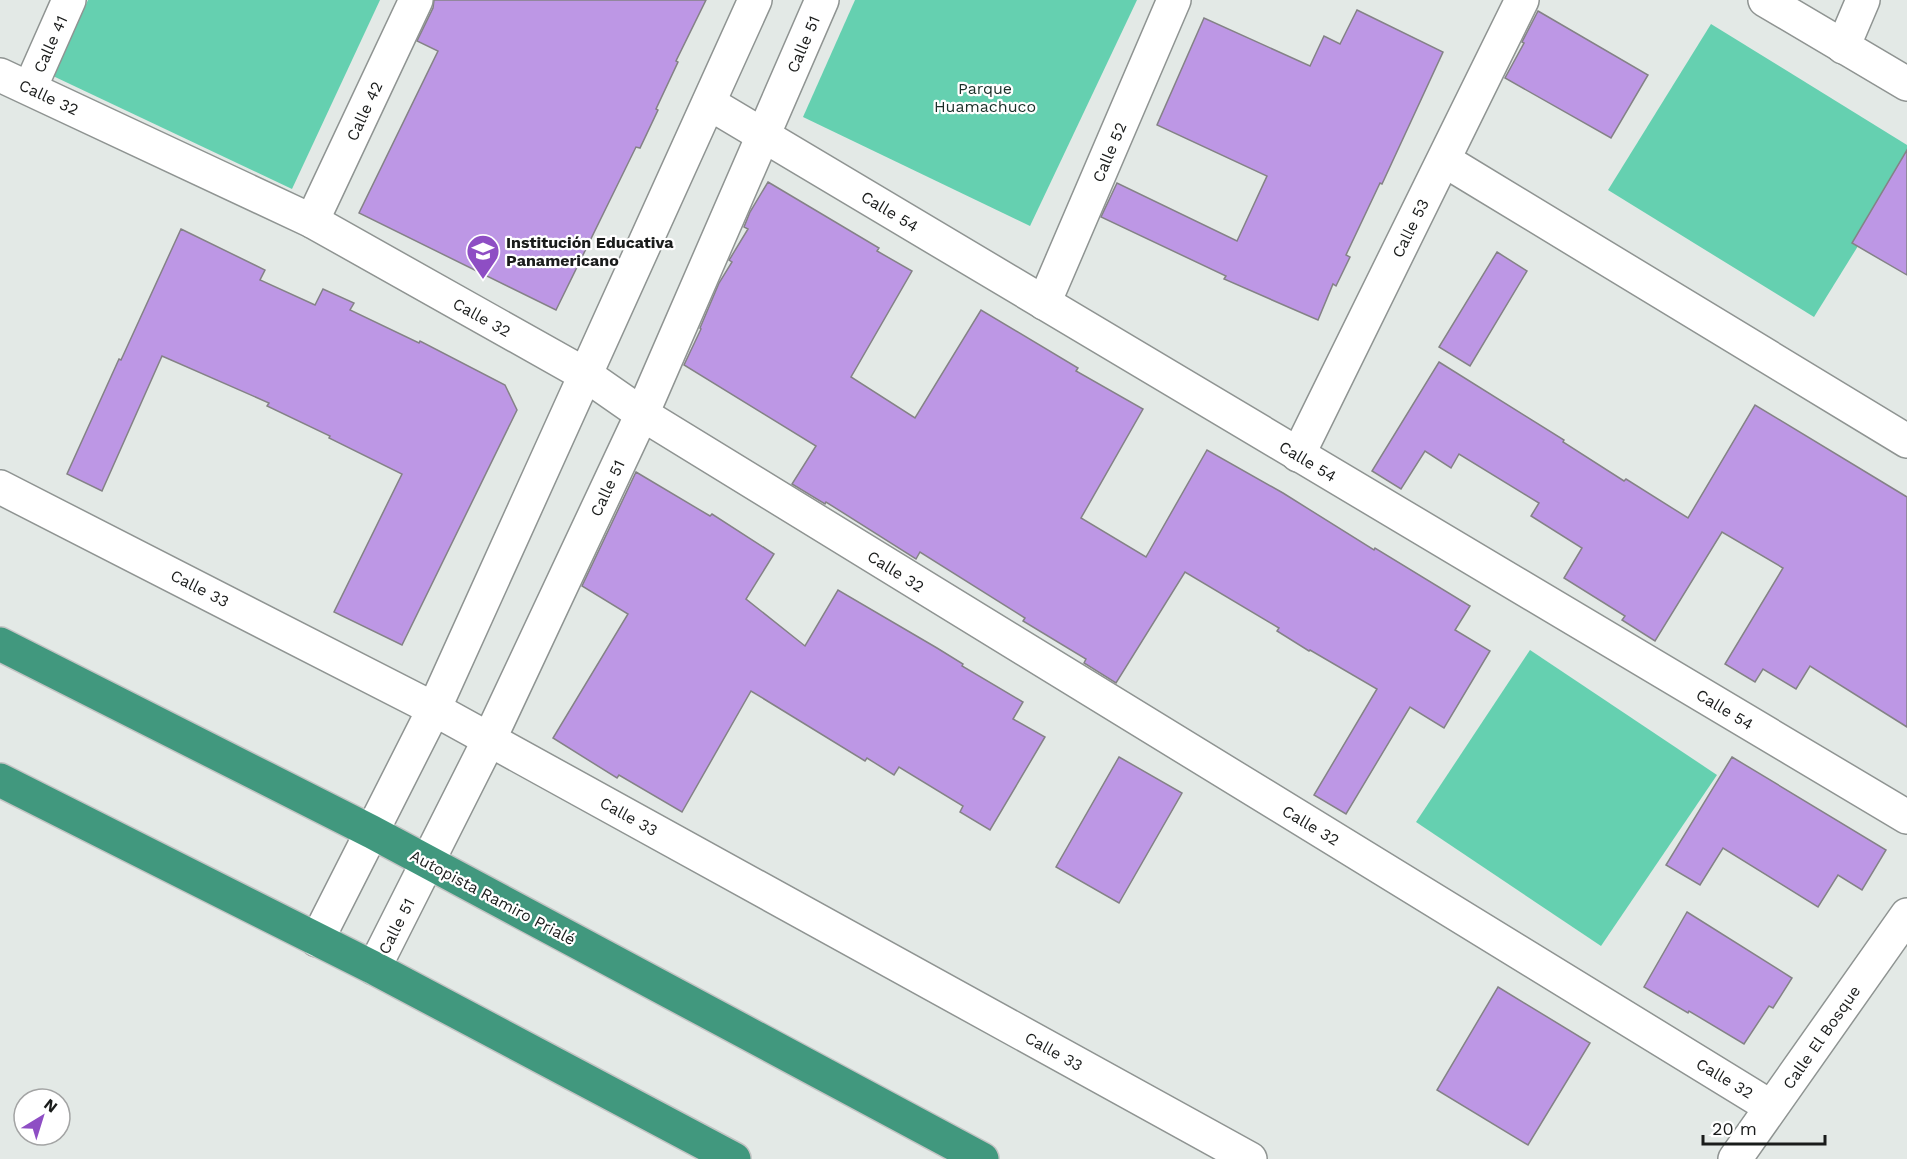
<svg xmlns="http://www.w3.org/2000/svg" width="1907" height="1159" font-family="'Work Sans',sans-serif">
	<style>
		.green { fill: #65d0b0 }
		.building { fill: #bd97e5; stroke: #848286; stroke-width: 1.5 }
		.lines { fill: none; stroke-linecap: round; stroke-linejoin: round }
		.minor-casing { stroke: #8f9492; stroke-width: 36 }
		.highway-casing { stroke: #c3c4c4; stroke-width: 36 }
		.minor { stroke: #fff; stroke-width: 33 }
		.highway { stroke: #41987e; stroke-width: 33 }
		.labels { text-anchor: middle; stroke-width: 4.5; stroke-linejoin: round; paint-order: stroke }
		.street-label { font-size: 16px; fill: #1a1c1b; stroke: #fff }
		.park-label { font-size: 16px; fill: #1a2f28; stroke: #fff }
		.poi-label { font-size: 16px; font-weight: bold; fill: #1a1c1b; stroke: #fff; text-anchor: start }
	</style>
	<rect width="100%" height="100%" fill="#e3e9e6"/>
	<g class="green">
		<path d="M88,0H380L292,189L53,76Z"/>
		<path d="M855,0H1137L1030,226L803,117Z"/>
		<path d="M1711,24L1907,145V167L1814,317L1608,190Z"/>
		<path d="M1530,650L1717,775L1601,946L1416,822Z"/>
	</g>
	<g class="building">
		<path d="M434,0H706L676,61L678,62L656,109L658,110L640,148L636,147L556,310L359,213L438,51L417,41L433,8Z"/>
		<path d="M1357,10L1443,52L1382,184L1380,183L1346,255L1350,257L1336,286L1333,284L1318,320L1224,279L1226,276L1101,217L1117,183L1237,241L1267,176L1157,125L1204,18L1310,66L1324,36L1340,44Z"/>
		<path d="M1538,11L1648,75L1611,138L1505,78L1524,43L1522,42Z"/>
		<path d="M1907,150V275L1852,243Z"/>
		<path d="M768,182L879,248L877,251L912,271L851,377L915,418L981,310L1078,368L1076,371L1143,409L1081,518L1146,557L1207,450L1283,493L1374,550L1375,548L1470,606L1455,630L1490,651L1444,728L1410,707L1346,814L1314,795L1377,689L1310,650L1309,651L1277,631L1279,628L1185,572L1116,683L1084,663L1086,659L1023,621L1025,618L920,552L916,559L826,502L825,504L792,484L816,446L684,365L701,329L700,328L719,283L732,262L729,260L731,257L748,229L744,227L750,212Z"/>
		<path d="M181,229L265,270L260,280L315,305L323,289L354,303L350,310L419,343L420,341L505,385L517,410L402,645L334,612L402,474L329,438L330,436L267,406L269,403L162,356L102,491L67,474L119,359L121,360Z"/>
		<path d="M1497,252L1527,271L1470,366L1439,347Z"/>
		<path d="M1439,362L1564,440L1563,442L1624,481L1626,479L1688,518L1755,405L1907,497V727L1810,666L1796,689L1763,669L1755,682L1725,664L1783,568L1722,532L1655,641L1622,620L1625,616L1564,578L1582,548L1531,516L1539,503L1459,454L1451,468L1425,451L1401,489L1372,471Z"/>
		<path d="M636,472L710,516L712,514L774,554L746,599L805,646L838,590L937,648L963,664L962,666L1023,702L1013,719L1045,737L990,830L960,812L963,806L899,767L894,775L867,758L865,761L751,691L682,812L619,775L617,778L553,738L628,614L582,586Z"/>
		<path d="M1119,757L1182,793L1119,903L1056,867Z"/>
		<path d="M1732,757L1886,850L1862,890L1838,875L1818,907L1723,848L1700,885L1666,865Z"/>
		<path d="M1687,912L1792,978L1773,1008L1769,1006L1744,1044L1689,1011L1688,1013L1644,987Z"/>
		<path d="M1498,987L1590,1043L1528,1145L1437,1090Z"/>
	</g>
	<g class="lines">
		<defs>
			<g id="minor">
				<path d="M1765,0L1907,84"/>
				<path d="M1843,47L1863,0"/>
				<path d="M0,75L312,221L586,375L642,414L1771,1107"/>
				<path d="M30,88L69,0"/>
				<path d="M709,103L1907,817"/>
				<path d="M1444,160L1907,441"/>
				<path d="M312,221L416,0"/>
				<path d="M1044,303L1174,0"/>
				<path d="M1298,455L1522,0"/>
				<path d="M0,487L434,709L1250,1159"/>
				<path d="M317,940L434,709L755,0"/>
				<path d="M374,968L489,740L642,414L822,0"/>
				<path d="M1735,1159L1907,915"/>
			</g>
			<g id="highway">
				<path d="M0,644L372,832L982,1159"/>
				<path d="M0,780L374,968L734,1159"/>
			</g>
		</defs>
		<use href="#minor" class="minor-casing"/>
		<use href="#highway" class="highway-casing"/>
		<use href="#minor" class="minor"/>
		<use href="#highway" class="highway"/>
	</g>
	<defs>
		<symbol id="school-pin" viewBox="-11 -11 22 30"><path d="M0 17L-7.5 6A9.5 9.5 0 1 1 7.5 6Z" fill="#8e4ec4" stroke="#fff"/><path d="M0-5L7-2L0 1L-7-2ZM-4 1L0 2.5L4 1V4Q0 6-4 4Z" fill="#fff"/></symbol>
	</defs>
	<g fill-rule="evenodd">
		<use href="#school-pin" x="464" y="232" width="38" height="52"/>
	</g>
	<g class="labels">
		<g class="street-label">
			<text transform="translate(50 44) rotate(-66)" y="6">Calle 41</text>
			<text transform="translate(803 44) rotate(-67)" y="6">Calle 51</text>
			<text transform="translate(49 97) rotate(25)" y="6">Calle 32</text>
			<text transform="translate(364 111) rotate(-65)" y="6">Calle 42</text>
			<text transform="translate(1109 152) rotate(-67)" y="6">Calle 52</text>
			<text transform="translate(890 211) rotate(31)" y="6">Calle 54</text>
			<text transform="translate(1410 228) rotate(-64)" y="6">Calle 53</text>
			<text transform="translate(482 317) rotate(29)" y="6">Calle 32</text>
			<text transform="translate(1308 461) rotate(31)" y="6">Calle 54</text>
			<text transform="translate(607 488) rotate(-65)" y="6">Calle 51</text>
			<text transform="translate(896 571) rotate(32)" y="6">Calle 32</text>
			<text transform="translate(200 588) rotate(27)" y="6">Calle 33</text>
			<text transform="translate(1725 709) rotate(31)" y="6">Calle 54</text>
			<text transform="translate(629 816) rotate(29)" y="6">Calle 33</text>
			<text transform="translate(1311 825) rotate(31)" y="6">Calle 32</text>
			<text transform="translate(493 897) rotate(28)" y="6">Autopista Ramiro Prialé</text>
			<text transform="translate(396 926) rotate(-63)" y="6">Calle 51</text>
			<text transform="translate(1821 1037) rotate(-55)" y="6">Calle El Bosque</text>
			<text transform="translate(1054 1051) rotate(29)" y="6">Calle 33</text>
			<text transform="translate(1725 1078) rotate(31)" y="6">Calle 32</text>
		</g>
		<g class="park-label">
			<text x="985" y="94">Parque<tspan x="985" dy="18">Huamachuco</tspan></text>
		</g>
		<g class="poi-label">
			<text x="506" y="248">Institución Educativa<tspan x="506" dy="18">Panamericano</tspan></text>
		</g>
	</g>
	<g transform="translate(42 1117) rotate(38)"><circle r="28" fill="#ffffff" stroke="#a3a4a4" stroke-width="1.5"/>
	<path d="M0-4.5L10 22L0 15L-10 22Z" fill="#8e4ec4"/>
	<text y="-9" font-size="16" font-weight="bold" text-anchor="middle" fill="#1a1c1b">N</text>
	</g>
	<path d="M1703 1135v9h122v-9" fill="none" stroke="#1a1c1b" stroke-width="3"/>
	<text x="1712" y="1135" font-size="18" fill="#1a1c1b" stroke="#ffffff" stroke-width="4.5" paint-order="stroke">20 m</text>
</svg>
